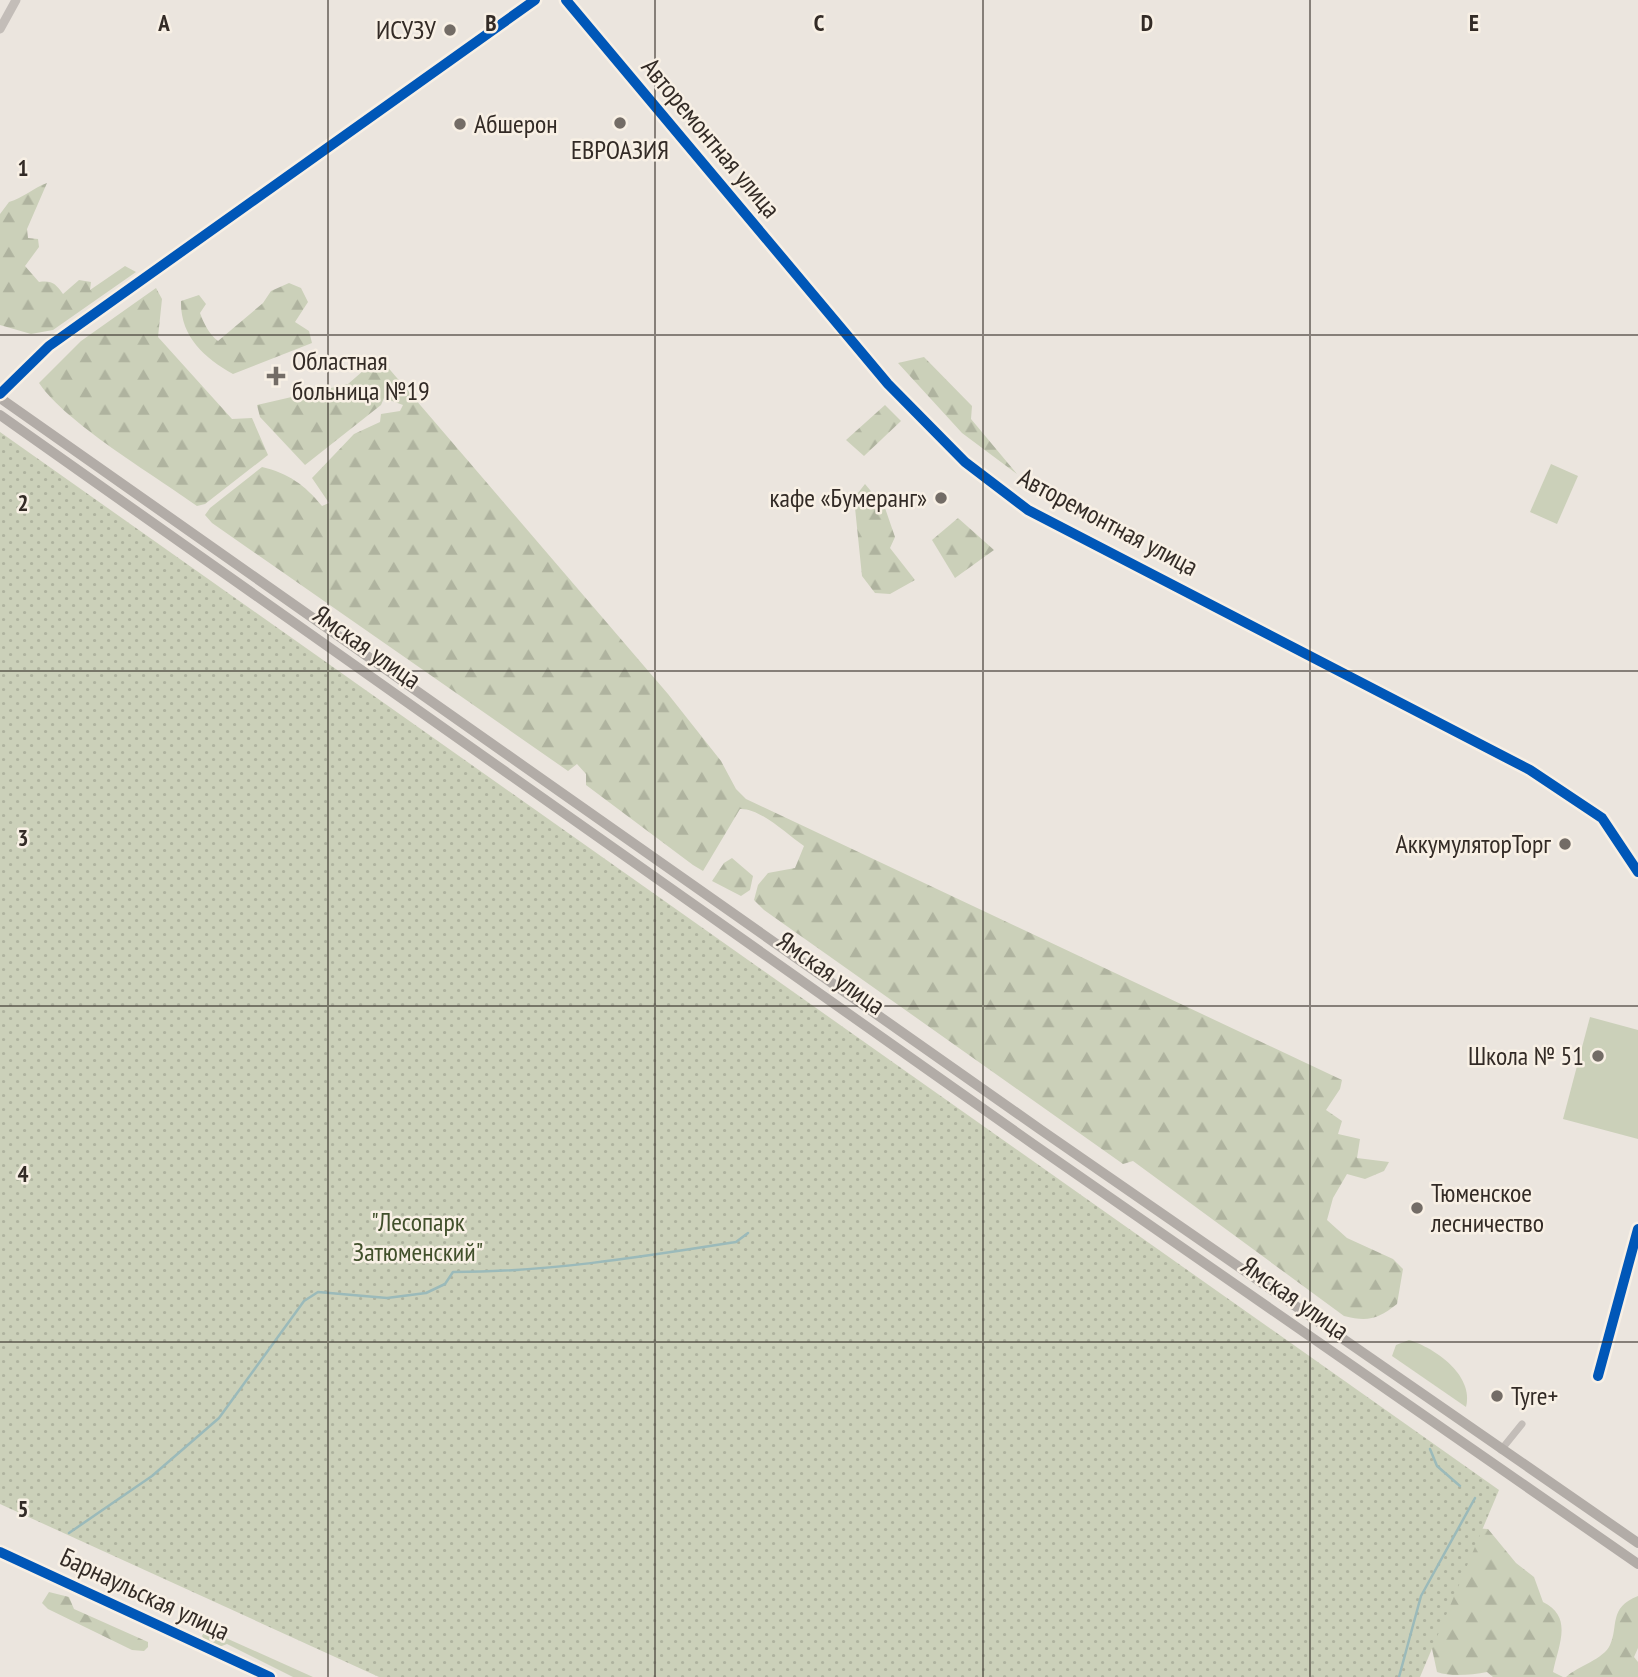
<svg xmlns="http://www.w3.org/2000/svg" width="1638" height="1677" font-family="'PT Sans Narrow',sans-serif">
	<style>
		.grass { fill: #cbd0b9 }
		.forest { fill: url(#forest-firs) }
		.park { fill: url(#park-dots) }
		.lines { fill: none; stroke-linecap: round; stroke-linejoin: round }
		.stream { stroke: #9bbaba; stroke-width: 2.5 }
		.minor { stroke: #c3bdb8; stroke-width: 7 }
		.tertiary { stroke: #c3bdb8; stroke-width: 9 }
		.primary { stroke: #b2aca7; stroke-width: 10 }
		.cycleway-casing { stroke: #f8f0e5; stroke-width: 15 }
		.cycleway { stroke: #0057b8; stroke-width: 10 }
		.grid { fill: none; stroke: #332b26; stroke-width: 2; stroke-opacity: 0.55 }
		.poi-dot { fill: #736c66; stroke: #f8f0e5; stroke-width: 2.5 }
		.labels { text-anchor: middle; stroke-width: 5; stroke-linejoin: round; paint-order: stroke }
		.poi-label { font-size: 26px; fill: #332b26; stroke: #f8f0e5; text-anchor: end }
		.street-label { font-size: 26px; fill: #332b26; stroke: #f8f0e5 }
		.park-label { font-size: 26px; fill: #41502b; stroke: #f8f0e5 }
		.grid-label { font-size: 23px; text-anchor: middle; font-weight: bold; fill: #332b26; stroke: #f8f0e5; stroke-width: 5; stroke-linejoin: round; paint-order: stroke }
	</style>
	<defs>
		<pattern id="forest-firs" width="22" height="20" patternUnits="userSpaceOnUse" patternTransform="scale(1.75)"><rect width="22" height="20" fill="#cbd0b9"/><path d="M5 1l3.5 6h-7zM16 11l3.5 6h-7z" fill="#afb39f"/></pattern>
		<pattern id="park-dots" width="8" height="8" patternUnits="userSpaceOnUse" patternTransform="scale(1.75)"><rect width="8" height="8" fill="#cbd0b9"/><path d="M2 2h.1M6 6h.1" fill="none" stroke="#afb39f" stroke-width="1.8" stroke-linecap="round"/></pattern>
	</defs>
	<rect width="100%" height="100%" fill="#ebe5de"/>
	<g class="grass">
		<path d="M1551,464L1578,476L1557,524L1530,512Z"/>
		<path d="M1590,1017L1638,1030V1139L1563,1119Z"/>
		<path d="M1409,1340C1435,1348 1474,1375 1466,1407L1392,1356L1396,1345Z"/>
		<path d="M205,1630H208L313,1677H293L227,1644L219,1647L207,1643L202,1636Z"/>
	</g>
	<g class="forest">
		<path d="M47,183L27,229L28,238L38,239L39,247L25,266L39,282C52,280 56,284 63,294L79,280L91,282L90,290L125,266L136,272L53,330L31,334L0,325V214L9,202C23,198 33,188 47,183Z"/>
		<path d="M289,283L301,288L308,302L295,322L309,331L312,343L233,374C204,358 180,336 181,301L199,295L206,304L200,313C204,324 209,334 218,341L263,303L271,291Z"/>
		<path d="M156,288L162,299L158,337L232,419L252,418L268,455L205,504L197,506C154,475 66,423 39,383L81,341Z"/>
		<path d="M379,357L668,694L721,761L736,789L746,799L1342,1080L1340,1089L1326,1110L1342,1121L1338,1134L1360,1139L1357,1158L1389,1162L1384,1171L1365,1179L1347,1174L1333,1198L1327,1220L1347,1238L1393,1259L1403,1269L1397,1304C1378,1319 1368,1322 1344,1316L1133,1161L1123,1164L764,910L754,900L758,885L768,873L795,868L804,846C787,835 761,808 740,809L703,871L693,865L586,785V774L577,764L568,771L212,523L205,515L210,508L262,467C288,473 305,485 322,506L329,503L312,478L354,434L380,422L381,414L400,411L403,405L384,398L381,405L305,465L260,417L257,405L348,384Z"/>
		<path d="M924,357L972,406L971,419L1017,474L962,433L898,363Z"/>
		<path d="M885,405L901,421L864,456L846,440Z"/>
		<path d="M865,484L885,508L895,537L890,548L915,580L890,594L875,593L862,576L854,498Z"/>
		<path d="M958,518L994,550L955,578L932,540Z"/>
		<path d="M732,858L753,876L750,890L741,896L712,881L724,863Z"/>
		<path d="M1473,1528L1488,1529L1516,1563L1534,1577L1543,1602C1574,1617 1558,1646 1553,1672L1563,1677H1493L1487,1672C1471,1675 1451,1677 1437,1672L1431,1644Z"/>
		<path d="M49,1592L69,1597L74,1609L148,1642V1647L144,1651L132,1650L48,1609L42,1603Z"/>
		<path d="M1638,1596V1648L1634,1657L1638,1662V1677H1566C1578,1666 1604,1659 1610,1645C1619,1626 1608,1608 1638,1596Z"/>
	</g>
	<path class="park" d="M0,432L1499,1490L1420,1677H379L0,1504Z"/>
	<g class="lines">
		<g class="stream">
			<path d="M1430,1449L1437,1466L1460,1486"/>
			<path d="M69,1533L152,1476L219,1418L304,1301L318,1292L387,1298L426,1293L445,1284L453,1272C549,1272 641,1257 736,1242L748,1233"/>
			<path d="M1399,1677L1421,1596L1475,1498"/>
		</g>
		<g class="minor">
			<path d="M0,394L49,346L535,0"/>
			<path d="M1598,1376L1638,1229"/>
			<path d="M1501,1450L1522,1424"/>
		</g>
		<g class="tertiary">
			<path d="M566,0L888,384L965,462L1028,510L1530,770L1602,818L1638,872"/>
			<path d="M0,29L16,0"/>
			<path d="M0,1552L270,1677"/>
		</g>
		<g class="primary">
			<path d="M0,398L1041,1130L1638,1543"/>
			<path d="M0,415L1033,1144L1638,1564"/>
		</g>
		<defs>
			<g id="cycleway">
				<path d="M566,0L888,384L965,462L1028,510L1530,770L1602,818L1638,872"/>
				<path d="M0,394L49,346L535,0"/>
				<path d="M1598,1376L1638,1229"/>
				<path d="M0,1552L270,1677"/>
			</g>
		</defs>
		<use href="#cycleway" class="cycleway-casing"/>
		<use href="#cycleway" class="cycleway"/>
	</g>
	<path class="grid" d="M328,0V1677M655,0V1677M983,0V1677M1310,0V1677M0,335H1638M0,671H1638M0,1006H1638M0,1342H1638"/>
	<g class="poi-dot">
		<circle cx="450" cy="30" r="7"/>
		<circle cx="620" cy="123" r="7"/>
		<circle cx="460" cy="124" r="7"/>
		<path d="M272.5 365.5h7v7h7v7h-7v7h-7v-7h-7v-7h7z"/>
		<circle cx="941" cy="498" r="7"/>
		<circle cx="1565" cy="844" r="7"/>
		<circle cx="1598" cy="1056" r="7"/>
		<circle cx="1417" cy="1208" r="7"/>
		<circle cx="1497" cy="1396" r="7"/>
	</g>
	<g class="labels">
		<g class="poi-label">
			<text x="436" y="39">ИСУЗУ</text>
			<text x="474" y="133" text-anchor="start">Абшерон</text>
			<text x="620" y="159" text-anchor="middle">ЕВРОАЗИЯ</text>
			<text x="292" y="370" text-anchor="start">Областная<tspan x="292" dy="30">больница №19</tspan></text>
			<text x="927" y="507">кафе «Бумеранг»</text>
			<text x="1551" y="853">АккумуляторТорг</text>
			<text x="1584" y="1065">Школа № 51</text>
			<text x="1431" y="1202" text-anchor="start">Тюменское<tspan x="1431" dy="30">лесничество</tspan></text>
			<text x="1511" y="1405" text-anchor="start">Tyre+</text>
		</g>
		<g class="street-label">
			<text transform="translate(711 138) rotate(50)" y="9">Авторемонтная улица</text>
			<text transform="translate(1108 522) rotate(28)" y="9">Авторемонтная улица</text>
			<text transform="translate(367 647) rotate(35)" y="9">Ямская улица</text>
			<text transform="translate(831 973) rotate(35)" y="9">Ямская улица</text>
			<text transform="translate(1295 1298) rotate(35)" y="9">Ямская улица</text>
			<text transform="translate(145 1594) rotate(25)" y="9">Барнаульская улица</text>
		</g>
		<g class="park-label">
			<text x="418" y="1231">"Лесопарк<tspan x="418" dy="30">Затюменский"</tspan></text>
		</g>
	</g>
	<g class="grid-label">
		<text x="164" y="31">A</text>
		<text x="491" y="31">B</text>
		<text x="819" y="31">C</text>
		<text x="1147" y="31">D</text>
		<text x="1474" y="31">E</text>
		<text x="23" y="176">1</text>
		<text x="23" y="511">2</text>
		<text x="23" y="846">3</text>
		<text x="23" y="1182">4</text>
		<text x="23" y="1517">5</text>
	</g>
</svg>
